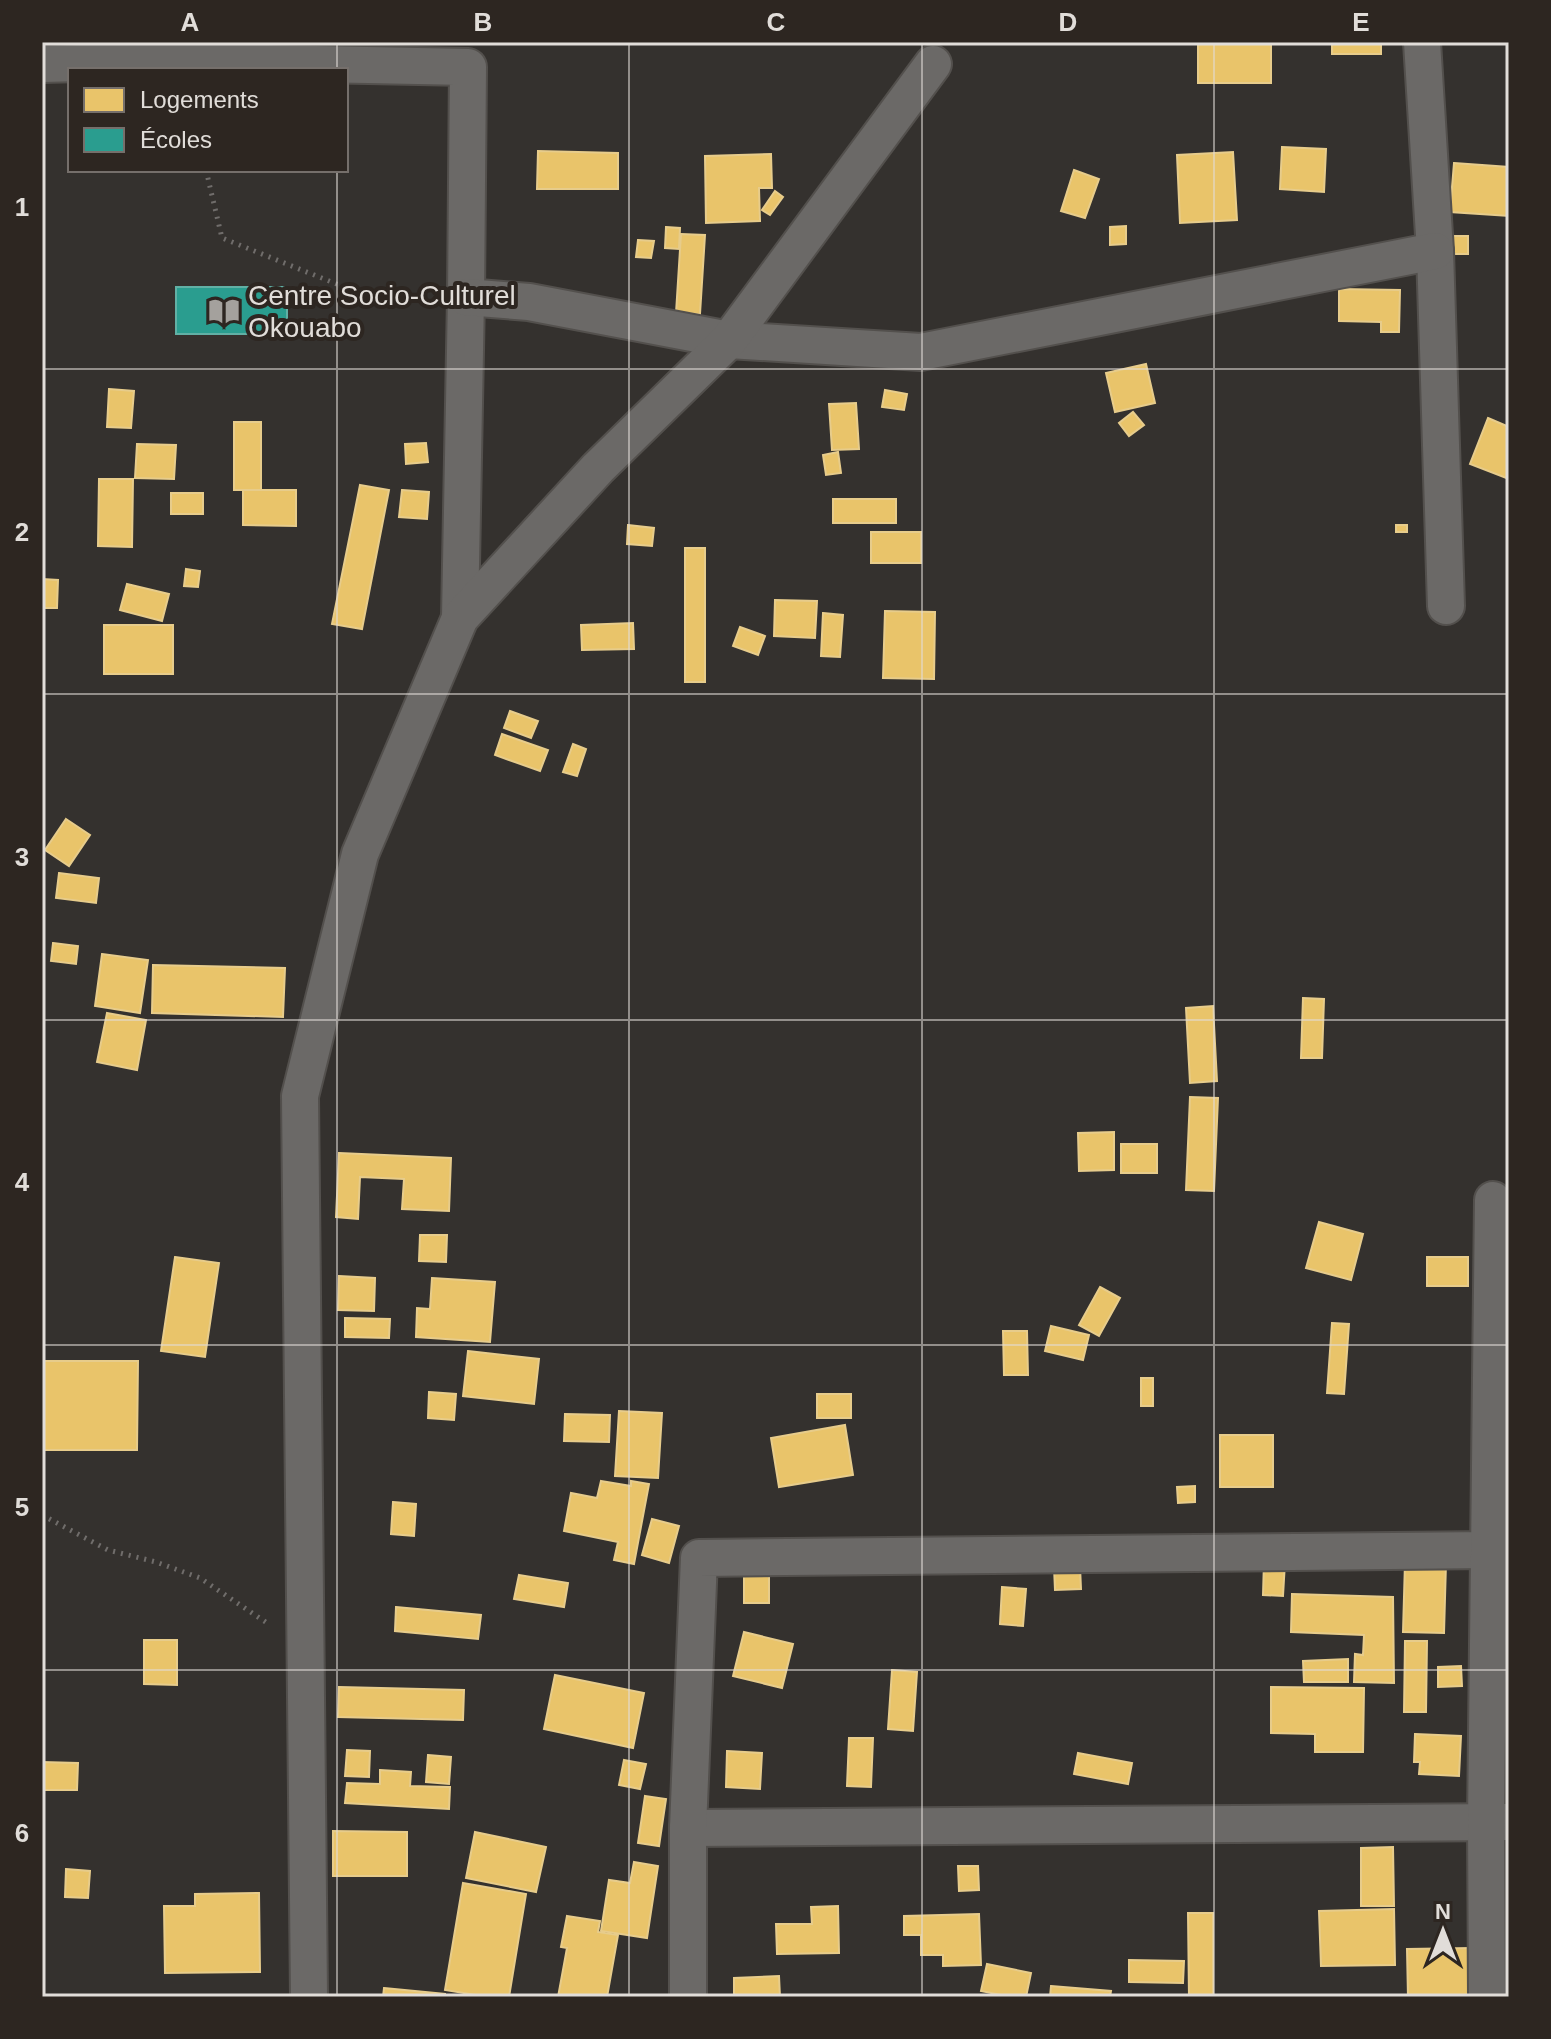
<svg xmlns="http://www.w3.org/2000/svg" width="1551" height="2039" font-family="Helvetica,sans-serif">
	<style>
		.homes { fill: #e9c46a; stroke: #e7cc8b; stroke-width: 2 }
		.schools { fill: #2a9d8f; stroke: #61b0a5; stroke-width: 2 }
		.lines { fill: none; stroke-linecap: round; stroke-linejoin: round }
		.minor-casing { stroke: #53504d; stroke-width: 40 }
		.path { stroke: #706d6b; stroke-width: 5; stroke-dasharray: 2 6; stroke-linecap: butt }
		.minor { stroke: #6b6967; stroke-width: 36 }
		.grid { fill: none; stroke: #e1ddd9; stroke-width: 2; stroke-opacity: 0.55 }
		.labels { text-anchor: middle; stroke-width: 8; stroke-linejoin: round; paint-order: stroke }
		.poi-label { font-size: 28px; fill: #e1ddd9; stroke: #2d2621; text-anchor: start }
		.neatline { fill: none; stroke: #e1ddd9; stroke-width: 3 }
		.grid-label { font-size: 26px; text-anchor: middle; font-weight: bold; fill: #e1ddd9 }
	</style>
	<rect width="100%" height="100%" fill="#34312e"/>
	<g class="homes">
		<rect x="1198" y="42" width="73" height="41"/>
		<rect x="1332" y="42" width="49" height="12"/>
		<path d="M1282,147L1326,149L1324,192L1280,189Z"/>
		<path d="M538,151L618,153V189H537Z"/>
		<path d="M1233,152L1237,220L1180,223L1177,155Z"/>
		<path d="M771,154L772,188H759L760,221L706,223L705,156Z"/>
		<path d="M1454,163L1509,167V216L1450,212Z"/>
		<path d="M1074,170L1099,179L1085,218L1061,211Z"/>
		<path d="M775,191L783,197L770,215L762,210Z"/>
		<path d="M1126,226V244L1110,245V227Z"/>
		<path d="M666,227L680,228L679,249L665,248Z"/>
		<path d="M681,234L705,235L700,314L676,313Z"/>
		<rect x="1450" y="236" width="18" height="18"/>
		<path d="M638,240L654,241L651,258L636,257Z"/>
		<path d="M1339,289L1400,290L1399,332H1381V322L1339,321Z"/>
		<path d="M1146,364L1155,403L1115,412L1106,373Z"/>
		<path d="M109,389L134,391L131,428L107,427Z"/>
		<path d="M885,390L907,394L904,410L882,407Z"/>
		<path d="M856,403L859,449L832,450L829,404Z"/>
		<path d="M1133,412L1144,425L1129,436L1119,423Z"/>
		<path d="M1488,418L1509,427V479L1470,464Z"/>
		<rect x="234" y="422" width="27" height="68"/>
		<path d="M426,443L428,462L406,464L405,444Z"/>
		<path d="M137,444L176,445L174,479L135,478Z"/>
		<path d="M838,452L841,473L826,475L823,455Z"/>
		<path d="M99,479H133L132,547L98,546Z"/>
		<path d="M360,485L389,490L362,629L332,624Z"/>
		<path d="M243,490H296V526L243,525Z"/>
		<path d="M402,490L429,492L427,519L399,517Z"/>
		<rect x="171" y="493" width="32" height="21"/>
		<rect x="833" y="499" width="63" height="24"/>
		<path d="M628,525L654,528L652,546L627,544Z"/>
		<rect x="1396" y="525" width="11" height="7"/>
		<rect x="871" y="532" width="50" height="31"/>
		<rect x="685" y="548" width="20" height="134"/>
		<path d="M186,569L200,571L198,587L184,586Z"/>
		<path d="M42,579L58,580L57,608H42Z"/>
		<path d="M127,584L169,594L162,621L120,610Z"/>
		<path d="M775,600L817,601L815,638L774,636Z"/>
		<path d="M885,611L935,612L934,679L883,678Z"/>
		<path d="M823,613L843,615L840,657L821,656Z"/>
		<path d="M633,623L634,649L582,650L581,625Z"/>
		<rect x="104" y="625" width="69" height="49"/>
		<path d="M740,627L765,636L758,655L733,646Z"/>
		<path d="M510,711L538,721L531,738L504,728Z"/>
		<path d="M502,734L548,750L540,771L495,755Z"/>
		<path d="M573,744L586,749L577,776L563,772Z"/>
		<path d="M66,819L90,835L69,866L45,850Z"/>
		<path d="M59,873L99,878L96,903L56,898Z"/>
		<path d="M53,943L78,946L76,964L51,961Z"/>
		<path d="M102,954L148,960L140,1013L95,1006Z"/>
		<path d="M153,965L285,968L283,1017L152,1013Z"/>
		<path d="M1303,998L1324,999L1322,1058H1301Z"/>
		<path d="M1213,1006L1217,1081L1190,1083L1186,1008Z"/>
		<path d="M107,1013L146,1020L137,1070L97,1062Z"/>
		<path d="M1190,1097L1218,1098L1214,1191L1186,1190Z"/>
		<path d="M1114,1132V1170L1079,1171L1078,1133Z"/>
		<rect x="1121" y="1144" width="36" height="29"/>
		<path d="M339,1153L451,1158L449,1211L402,1209L404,1179L360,1177L358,1219L336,1217Z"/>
		<path d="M1319,1222L1363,1234L1351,1280L1306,1268Z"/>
		<path d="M420,1235H447L446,1262L419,1261Z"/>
		<path d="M175,1257L219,1263L205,1357L161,1351Z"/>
		<rect x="1427" y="1257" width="41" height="29"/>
		<path d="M339,1276L375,1278L374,1311L338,1310Z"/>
		<path d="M432,1278L495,1282L490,1342L416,1337L417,1308L430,1309Z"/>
		<path d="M1100,1287L1120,1298L1099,1336L1079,1325Z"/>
		<path d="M345,1318L390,1319L389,1338L345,1337Z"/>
		<path d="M1332,1323L1349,1324L1344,1394L1327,1393Z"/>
		<path d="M1051,1326L1089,1335L1083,1360L1045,1351Z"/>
		<path d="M1003,1331H1027L1028,1375H1004Z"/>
		<path d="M468,1351L539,1359L534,1404L463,1396Z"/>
		<path d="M42,1361H138L137,1450H42Z"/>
		<rect x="1141" y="1378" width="12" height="28"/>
		<path d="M429,1392L456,1394L454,1420L428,1418Z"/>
		<rect x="817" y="1394" width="34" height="24"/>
		<path d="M619,1411L662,1413L658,1478L615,1476Z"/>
		<path d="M565,1414L610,1415L609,1442L564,1441Z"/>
		<path d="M845,1425L853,1475L779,1487L771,1438Z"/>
		<rect x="1220" y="1435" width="53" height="52"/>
		<path d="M601,1481L631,1486V1481L649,1484L634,1564L614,1560L618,1542L564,1531L571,1493L597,1498Z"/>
		<path d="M1195,1486V1502L1178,1503L1177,1487Z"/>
		<path d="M393,1502L416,1504L414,1536L391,1534Z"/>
		<path d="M652,1519L679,1526L669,1563L642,1555Z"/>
		<path d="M1264,1561L1285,1562L1283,1596L1263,1595Z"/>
		<path d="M1405,1562L1446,1563L1444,1633L1403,1632Z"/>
		<path d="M1080,1566L1081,1589L1055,1590L1054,1567Z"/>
		<rect x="744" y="1572" width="25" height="31"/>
		<path d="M519,1575L568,1583L564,1607L514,1599Z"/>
		<path d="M1002,1587L1026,1589L1023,1626L1000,1624Z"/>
		<path d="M1292,1594L1393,1597L1394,1683L1354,1682L1355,1654L1363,1655L1364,1635L1291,1632Z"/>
		<path d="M396,1607L481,1615L478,1639L395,1631Z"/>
		<path d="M744,1632L793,1644L782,1688L733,1676Z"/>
		<path d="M144,1640H177V1685L144,1684Z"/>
		<path d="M1405,1641H1427L1426,1712H1404Z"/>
		<path d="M1348,1659V1682H1304L1303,1661Z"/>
		<path d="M1461,1666L1462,1686L1438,1687V1667Z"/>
		<path d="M892,1670L917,1672L913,1731L888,1729Z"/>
		<path d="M555,1675L644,1693L633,1748L544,1729Z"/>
		<path d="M339,1687L464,1690L463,1720L338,1717Z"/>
		<path d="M1271,1687L1364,1688L1363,1752H1315V1734L1271,1733Z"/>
		<path d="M1415,1734L1461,1736L1459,1776L1419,1774L1420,1762H1414Z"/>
		<path d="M849,1738H873L871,1787L847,1786Z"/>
		<path d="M347,1750L370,1751L369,1777L345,1776Z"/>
		<path d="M727,1751L762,1753L760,1789L726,1787Z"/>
		<path d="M1078,1753L1132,1763L1128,1784L1074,1774Z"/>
		<path d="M428,1755L451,1757L449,1784L426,1782Z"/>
		<path d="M624,1760L646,1764L640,1789L619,1785Z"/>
		<path d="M42,1762L78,1763L77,1790H42Z"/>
		<path d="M380,1770L411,1772L410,1786L450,1787L449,1809L345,1803L347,1783L380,1784Z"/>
		<path d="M645,1796L666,1799L659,1846L638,1843Z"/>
		<path d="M333,1831L407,1832V1876H333Z"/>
		<path d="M475,1832L546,1847L536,1892L466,1878Z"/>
		<path d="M1393,1847L1394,1906H1361V1848Z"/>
		<path d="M634,1862L658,1866L647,1938L601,1931L609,1880L630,1883Z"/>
		<path d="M958,1866H978L979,1890L959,1891Z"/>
		<path d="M66,1869L90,1871L88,1898L65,1897Z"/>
		<path d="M463,1883L526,1894L509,1997H488L445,1990Z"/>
		<path d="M259,1893L260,1972L165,1973L164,1906H195V1894Z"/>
		<path d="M838,1906L839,1953L777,1954L776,1924H812L811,1907Z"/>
		<path d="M1394,1909L1395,1965L1321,1966L1319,1911Z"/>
		<path d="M1188,1913H1213V1997H1189Z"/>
		<path d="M979,1914L981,1965L943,1966V1955H921V1935H904V1916Z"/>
		<path d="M567,1916L600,1921L598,1932L618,1935L607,1997H558L567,1948L561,1947Z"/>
		<path d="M1471,1948V1997H1408L1407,1949Z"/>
		<path d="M1129,1960L1184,1961L1183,1983L1129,1982Z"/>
		<path d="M987,1964L1031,1973L1026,1997H1011L981,1991Z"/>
		<path d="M779,1976L780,1997H734V1978Z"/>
		<path d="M1051,1986L1111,1991L1110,1997H1050Z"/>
		<path d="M384,1988L445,1994V1997H383Z"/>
	</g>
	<rect class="schools" x="176" y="287" width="111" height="47"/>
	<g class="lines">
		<defs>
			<g id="minor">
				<path d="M1422,42L1435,251L1446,606"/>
				<path d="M42,64L158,61L468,67L466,297L460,618"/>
				<path d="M466,297L529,302L729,340L921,352L1435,251"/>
				<path d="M688,1828L1509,1822"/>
				<path d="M309,1997L300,1096L360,854L460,618L598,468L729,340L933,64"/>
				<path d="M688,1997V1828L699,1558L1489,1550L1509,1547"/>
				<path d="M1487,1997L1486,1822L1493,1200"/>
			</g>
		</defs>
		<use href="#minor" class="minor-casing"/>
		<g class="path">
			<path d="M206,170L222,238L379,301"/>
			<path d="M42,1515L108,1550L156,1562L200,1578L270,1625"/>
		</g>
		<use href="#minor" class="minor"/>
	</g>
	<path class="grid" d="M337,42V70M629,42V1997M922,42V1997M1214,42V1997M337,170V1997M42,369H1509M42,694H1509M42,1020H1509M42,1345H1509M42,1670H1509"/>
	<defs>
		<symbol id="library-bare" viewBox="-9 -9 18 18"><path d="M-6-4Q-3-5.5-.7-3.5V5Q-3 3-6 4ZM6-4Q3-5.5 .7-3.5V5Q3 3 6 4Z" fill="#a4a19d" stroke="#2d2621" stroke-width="2.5" paint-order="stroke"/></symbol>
	</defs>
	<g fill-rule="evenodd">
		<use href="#library-bare" x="202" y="289" width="44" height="44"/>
	</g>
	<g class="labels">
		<g class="poi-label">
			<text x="248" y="305">Centre Socio-Culturel<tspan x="248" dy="32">Okouabo</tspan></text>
		</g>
	</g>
	<rect width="1551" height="2039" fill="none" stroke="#2d2621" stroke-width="88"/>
	<rect x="68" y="68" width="280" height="104" fill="#2d2621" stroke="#756f6b" stroke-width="2"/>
	<rect x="84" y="88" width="40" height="24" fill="#e9c46a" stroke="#756f6b" stroke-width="2"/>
	<text x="140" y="108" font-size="24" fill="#e1ddd9">Logements</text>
	<rect x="84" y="128" width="40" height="24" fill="#2a9d8f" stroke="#756f6b" stroke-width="2"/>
	<text x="140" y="148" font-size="24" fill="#e1ddd9">Écoles</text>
	<g transform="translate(1443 1931)" stroke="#2d2621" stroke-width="6" paint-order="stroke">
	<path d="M0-6L14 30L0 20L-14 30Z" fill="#e1ddd9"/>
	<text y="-12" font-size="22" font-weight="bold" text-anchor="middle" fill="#e1ddd9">N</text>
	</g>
	<rect x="44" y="44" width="1463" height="1951" class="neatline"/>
	<g class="grid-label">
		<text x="190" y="31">A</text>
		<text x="483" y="31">B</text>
		<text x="776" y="31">C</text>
		<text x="1068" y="31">D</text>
		<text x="1361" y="31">E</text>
		<text x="22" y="216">1</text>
		<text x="22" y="541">2</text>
		<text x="22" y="866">3</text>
		<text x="22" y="1191">4</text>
		<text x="22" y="1516">5</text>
		<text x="22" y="1842">6</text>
	</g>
</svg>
